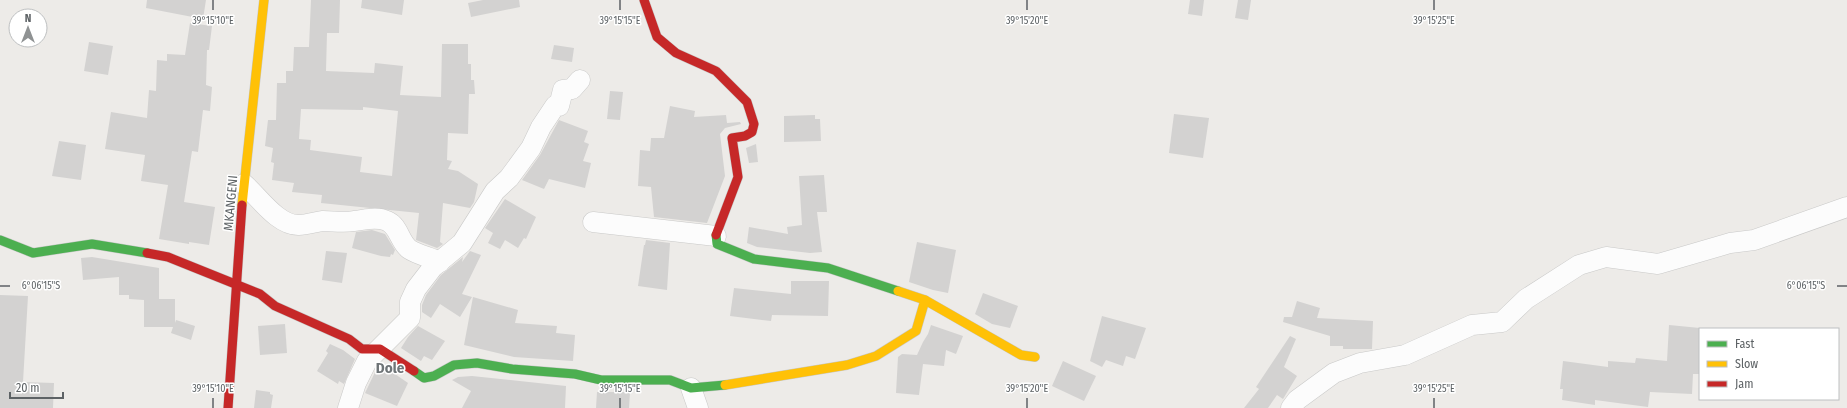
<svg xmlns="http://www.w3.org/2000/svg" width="1847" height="408" font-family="'Fira Sans Condensed',sans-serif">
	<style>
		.building { fill: #d3d2d1; fill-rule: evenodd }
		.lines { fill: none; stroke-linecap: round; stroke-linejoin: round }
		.street-casing { stroke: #c9c9c8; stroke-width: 21 }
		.fast-casing { stroke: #c7c8c7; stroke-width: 10 }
		.slow-casing { stroke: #c7c8c7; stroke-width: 10 }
		.jam-casing { stroke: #c7c8c7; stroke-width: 10 }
		.street { stroke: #fcfcfc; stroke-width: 20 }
		.fast { stroke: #4caf50; stroke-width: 9 }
		.slow { stroke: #ffc107; stroke-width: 9 }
		.jam { stroke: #c62828; stroke-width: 9 }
		.ticks { fill: none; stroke: #5d6265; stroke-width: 1.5 }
		.labels { text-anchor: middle; stroke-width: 3; stroke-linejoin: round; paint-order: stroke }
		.street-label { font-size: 13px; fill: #5d6265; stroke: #fff }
		.quarter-label { font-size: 15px; font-weight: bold; fill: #6e7477; stroke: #fff }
		.ticks-label { font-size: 10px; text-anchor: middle; fill: #5d6265; stroke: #fff; stroke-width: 3; stroke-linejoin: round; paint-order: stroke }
	</style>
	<rect width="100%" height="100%" fill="#edebe8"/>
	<g class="building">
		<path d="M147,0H206L203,19L146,8Z"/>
		<path d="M311,0H340L339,33H327L326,71L374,73L375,63L403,66L400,95L441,97L442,44H468V64H471V80H474L475,94H469L468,134L448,133L447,160L452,161L448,169L458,171L478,184L474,202L470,208L443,203L440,242L443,244L437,248L416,240L419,213L321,203L322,195L292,192L294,183L272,180L274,163L271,162L273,148L265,146L268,120H276L277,83H286V71H293L294,47H309ZM363,107L398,111L392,176L360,172L362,157L310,150L311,140L299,139L301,109L363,110Z"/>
		<path d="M362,0H404L402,15L361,8Z"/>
		<path d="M483,0H519L520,7L471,17L468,3Z"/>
		<path d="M1190,0H1204L1202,16L1188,14Z"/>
		<path d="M1238,0H1251L1248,20L1235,18Z"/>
		<path d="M190,23L212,26L209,50H207L206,85L212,87L210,111L203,110L198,152L192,151L184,202L215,207L209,245L189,242V244L159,239L168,185L141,181L145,155L105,149L111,112L147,118L149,90L156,91L157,60L167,61V54L185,55Z"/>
		<path d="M89,42L113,46L108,75L84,71Z"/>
		<path d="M554,45L574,48L572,62L551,59Z"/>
		<path d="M610,91L623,92L620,120L607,119Z"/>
		<path d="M670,106L695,111L694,117L726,115L727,123L740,122L741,124L725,128L720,134L725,176L707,223L654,217L651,187L638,186L640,150L650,151L651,138H664Z"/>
		<path d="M1174,114L1209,118L1203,158L1169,153Z"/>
		<path d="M815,115V119H820L821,141L784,142V116Z"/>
		<path d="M559,120L588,131L584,142L589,144L583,161L591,163L585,188L549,179L544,189L522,180L540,155Z"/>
		<path d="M59,141L86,145L81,180L52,176Z"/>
		<path d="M756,144L758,162L749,163L746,148Z"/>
		<path d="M824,175L827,212H817L822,252L810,253L757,247L747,243L749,227L788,234L787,227L802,225L799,176Z"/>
		<path d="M505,199L536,217L526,239L524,238L518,248L505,240L500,249L488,243L493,233L485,228Z"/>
		<path d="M372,230L385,234L395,250L393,255L391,254L390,257L381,256L352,248L356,232Z"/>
		<path d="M646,240L670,243L667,290L638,286L644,245H645Z"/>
		<path d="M917,242L956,250L948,293L933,290L909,282Z"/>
		<path d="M326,251L347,253L342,283L322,280Z"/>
		<path d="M470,251L481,255L462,294L472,297L460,317L440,304L431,318L422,312V305L426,295L441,275L463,257L462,262Z"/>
		<path d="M92,257L159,268V299H175V323L176,320L195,326L191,340L171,333L173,327H144V300L129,299V295H119V277L83,280L81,258Z"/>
		<path d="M791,281H829L828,316L772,315L771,321L730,316L734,288L791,294Z"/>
		<path d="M983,293L1018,306L1010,328L992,324L975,314Z"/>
		<path d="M0,295L28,296L23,382L54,383L53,408H0Z"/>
		<path d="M473,297L518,310L515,323L557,326L556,333L575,335L573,361L514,357L464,345Z"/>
		<path d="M1297,301L1320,308L1317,318L1373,321L1372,349H1343V346H1330V336L1283,322L1284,317H1292Z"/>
		<path d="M1102,316L1146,328L1135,359L1126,356L1123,366L1106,360L1102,367L1090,361Z"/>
		<path d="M285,324L287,353L260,355L258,326Z"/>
		<path d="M931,325L963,336L956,354L946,350L944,366L923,364L919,395L896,393L898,357L902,354L917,355L923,342L928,334Z"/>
		<path d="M1669,325L1700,328L1699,352H1700V374H1693L1692,394L1650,392L1648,407L1595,400V405L1562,400L1563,389H1560L1563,361L1608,367V361L1635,363L1636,358L1667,361Z"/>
		<path d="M418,326L445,341L432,360L424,356L421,361L401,348L408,337Z"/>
		<path d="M1290,336L1296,339L1284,367L1297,376L1283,399L1277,395L1268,408H1244L1259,389L1256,387Z"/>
		<path d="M330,344L343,350L355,359L344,384L339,381L338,384L317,371L328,353L326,351Z"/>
		<path d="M1063,361L1096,376L1084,401L1052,386Z"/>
		<path d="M378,366L395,374L408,383L397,406L365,393Z"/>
		<path d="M472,376L566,386L565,408H462L471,391L452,380L458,377Z"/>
		<path d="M256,390L270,392V394L273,395L271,408H254Z"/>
		<path d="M597,392H630L629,408H596Z"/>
	</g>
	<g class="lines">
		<defs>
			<g id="street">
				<path d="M244,184C259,197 278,226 299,225C307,225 315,222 323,221C333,221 343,223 354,221C365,220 376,216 387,221C399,226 399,241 409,249C418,255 430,257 440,262"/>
				<path d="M593,222L716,236"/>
				<path d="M691,388L698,408"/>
				<path d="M348,408L356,383L367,361L410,318V302L416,289L433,267L462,243L495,191L509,178L531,148L541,127L555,106H559L563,90L572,89L580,80"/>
				<path d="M1291,408L1297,400L1334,373L1360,363L1405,355L1472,325L1502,322L1526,299L1579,265L1606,257L1658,264L1730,243L1754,240L1847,207"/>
			</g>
			<g id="fast">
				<path d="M716,235L717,244L754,259L828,268L898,291"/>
				<path d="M0,240L33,253L92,244L147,253"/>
				<path d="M414,371L424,378L434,376L454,365L477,363L512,369L575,374L601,380H670L691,388L725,385"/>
			</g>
			<g id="slow">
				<path d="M242,205L264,0"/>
				<path d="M898,291L925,300L1021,355L1035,357"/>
				<path d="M725,385L847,365L876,356L916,331L925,300"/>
			</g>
			<g id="jam">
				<path d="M644,0L657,37L676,53L716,71L747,102L754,124L752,132L745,136L732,138L738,177L716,235"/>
				<path d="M147,253L168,257L260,294L275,306L349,339L362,349H380L414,371"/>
				<path d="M228,408L242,205"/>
			</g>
		</defs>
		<use href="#street" class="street-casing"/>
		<use href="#fast" class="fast-casing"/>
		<use href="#slow" class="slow-casing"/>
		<use href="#jam" class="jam-casing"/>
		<use href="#street" class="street"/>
		<use href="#fast" class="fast"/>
		<use href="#slow" class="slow"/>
		<use href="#jam" class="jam"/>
	</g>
	<path class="ticks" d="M213,0V10M620,0V10M1027,0V10M1434,0V10M0,286H10M1837,286H1847M213,398V408M620,398V408M1027,398V408M1434,398V408"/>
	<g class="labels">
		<g class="street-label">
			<text transform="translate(230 203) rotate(-85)" y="5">MKANGENI</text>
		</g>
		<g class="quarter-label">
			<text x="390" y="373">Dole</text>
		</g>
	</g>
	<g class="ticks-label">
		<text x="213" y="24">39°15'10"E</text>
		<text x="620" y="24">39°15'15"E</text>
		<text x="1027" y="24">39°15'20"E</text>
		<text x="1434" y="24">39°15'25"E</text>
		<text x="41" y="289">6°06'15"S</text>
		<text x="1806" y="289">6°06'15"S</text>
		<text x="213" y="392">39°15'10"E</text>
		<text x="620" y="392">39°15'15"E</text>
		<text x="1027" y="392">39°15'20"E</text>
		<text x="1434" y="392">39°15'25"E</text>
	</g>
	<rect x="1699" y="328" width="140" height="72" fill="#ffffff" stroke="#bec0c1"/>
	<rect x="1707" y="341" width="20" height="6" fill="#4caf50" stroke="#bec0c1"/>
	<text x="1735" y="348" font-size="12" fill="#5d6265">Fast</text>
	<rect x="1707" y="361" width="20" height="6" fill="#ffc107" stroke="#bec0c1"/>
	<text x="1735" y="368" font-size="12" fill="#5d6265">Slow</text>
	<rect x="1707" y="381" width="20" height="6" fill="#c62828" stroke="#bec0c1"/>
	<text x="1735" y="388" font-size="12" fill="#5d6265">Jam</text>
	<g transform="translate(28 28)"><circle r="19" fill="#ffffff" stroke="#bec0c1"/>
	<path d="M0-3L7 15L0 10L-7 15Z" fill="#8f9293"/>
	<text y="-6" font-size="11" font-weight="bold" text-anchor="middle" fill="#5d6265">N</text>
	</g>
	<path d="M10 392v6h53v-6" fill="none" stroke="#5d6265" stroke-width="2"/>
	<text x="16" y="392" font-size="12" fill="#5d6265" stroke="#ffffff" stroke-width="3" paint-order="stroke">20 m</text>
</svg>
